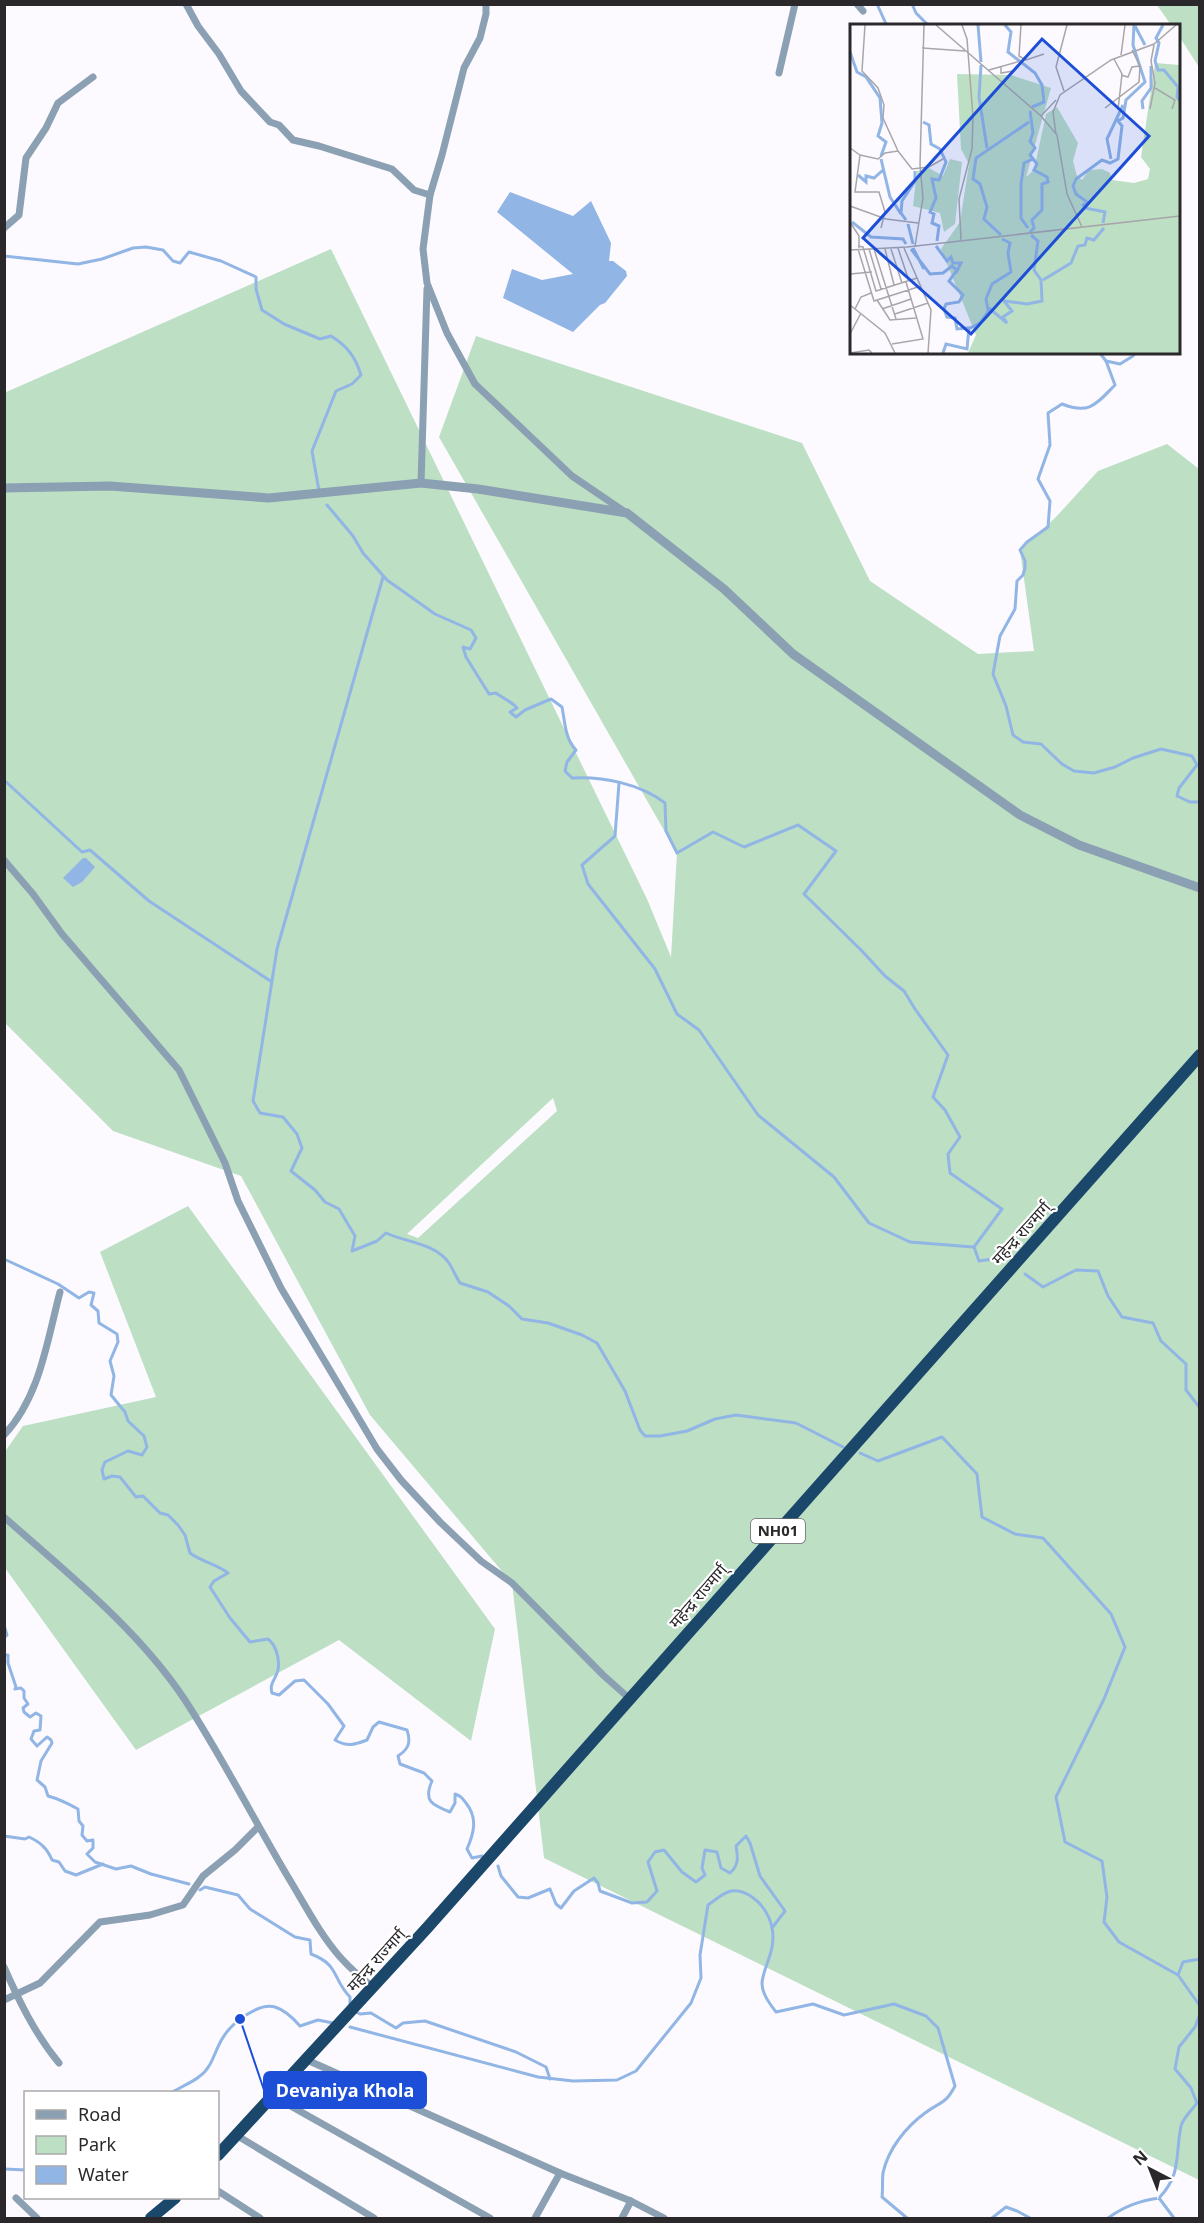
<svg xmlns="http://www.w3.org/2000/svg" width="1204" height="2223" font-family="Georgia,'Noto Sans Devanagari',serif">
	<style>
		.green { fill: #bddfc4; fill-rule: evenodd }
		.water { fill: #91b5e5 }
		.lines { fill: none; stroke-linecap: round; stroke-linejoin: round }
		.stream { stroke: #91b5e5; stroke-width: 3 }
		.minor { stroke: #8ba0b2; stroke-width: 7 }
		.tertiary { stroke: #8ba0b2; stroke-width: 9 }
		.trunk { stroke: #1b486a; stroke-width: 12 }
		.labels { text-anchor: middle; stroke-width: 4.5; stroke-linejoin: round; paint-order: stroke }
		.shield { fill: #fff; stroke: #6a686b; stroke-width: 1.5 }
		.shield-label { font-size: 15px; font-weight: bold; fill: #2a282b }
		.street-label { font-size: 16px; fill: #2a282b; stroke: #fff }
		.inset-river { fill: none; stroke: #91b5e5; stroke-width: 3 }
		.inset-road { fill: none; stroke: #a8a6aa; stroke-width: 1.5 }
		.view { fill: #1d4ed8; fill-opacity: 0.15; stroke: #1d4ed8; stroke-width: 3 }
		.inset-edge { fill: none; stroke: #2a282b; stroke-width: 3 }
		.leader { fill: none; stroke: #1d4ed8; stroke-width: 2 }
		.callout-dot { fill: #1d4ed8; stroke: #fff; stroke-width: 2 }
		.callout { fill: #1d4ed8; stroke: #1d4ed8; stroke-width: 2 }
		.callout-label { font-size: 18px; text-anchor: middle; font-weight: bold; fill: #fff }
	</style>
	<rect width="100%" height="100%" fill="#fcfafe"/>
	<g class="green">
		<path d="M1157,5H1199V67L1179,36L1178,26L1171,25Z"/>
		<path d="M331,249L647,899L671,957L677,853L439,437L476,336L802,443L870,581L978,654L1034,651L1020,550L1056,517L1098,471L1167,444L1199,469V2180L544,1858L512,1583L370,1415L241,1176L113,1131L5,1023L4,393ZM553,1098L557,1111L418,1238L407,1234Z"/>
		<path d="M188,1206L495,1629L471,1741L339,1640L136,1750L5,1568L4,1453L23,1426L156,1397L100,1252Z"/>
	</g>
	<g class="water">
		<path d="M510,192L573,216L591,201L611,243L609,261H613L626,271L627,276L605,303L600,305L573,332L503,298L512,269L542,280L573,274L497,212Z"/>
		<path d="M83,858H86L95,867L82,882L73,887L63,878Z"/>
	</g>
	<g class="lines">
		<g class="stream">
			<path d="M877,4L887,26"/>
			<path d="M912,4L916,13L929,26"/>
			<path d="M4,256L78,264L102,259L133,248L146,247L163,250L173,261L180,263L189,252L221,261L256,277V289L262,310L284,324L320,339L331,336C347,346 355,356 361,375L352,384L336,391L312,451L319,491"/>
			<path d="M1099,352L1106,361"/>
			<path d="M1135,352L1133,356L1120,364L1106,361L1115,385C1096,404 1090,415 1062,404L1048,413L1050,445L1038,479L1050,501L1048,527L1027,542L1020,550L1025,561V568L1023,575L1017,581L1015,609L1000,636L993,674L1006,706L1013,735L1023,742L1041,744L1062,764L1074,771L1094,773L1115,767L1133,758L1161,749L1192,756L1197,765L1179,788L1177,796L1190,802H1200"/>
			<path d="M327,505L353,536L363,553L387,580L435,614L471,630L476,638L470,649L463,647L466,657L489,694L496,693C504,699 511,701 517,708L510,712L516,717L525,710L551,699L562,707C565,722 565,739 576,750L567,762L565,771L572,778C602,776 641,784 665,803L666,831L677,853L713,832L744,847L798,825L836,851L804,894L862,951L885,976L904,991L915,1009L948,1055L933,1097L945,1110L960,1137L948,1154L950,1173L1002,1209L974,1247L979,1261L1007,1257"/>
			<path d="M383,577L277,949L253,1101L260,1113L283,1117L297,1134L302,1148L291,1171L315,1190L325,1202L339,1209L355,1236L352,1251L377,1241L386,1233C405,1242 435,1243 449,1263C453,1269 456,1277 460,1283L488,1292L509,1306L522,1319L548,1323L582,1335L597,1343L625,1391L640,1430L645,1436H660L687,1431L715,1419L736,1415L796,1423L843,1447"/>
			<path d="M4,780L82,852L90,850L149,901L272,982"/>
			<path d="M619,783L615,836L582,865L588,884L655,969L677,1014L699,1030L758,1115L834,1177L869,1223L910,1242L973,1247"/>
			<path d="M4,1259L58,1284L79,1298L89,1292L94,1293L91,1305L98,1311L99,1323L117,1334L118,1342L110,1361L114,1376L111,1395L125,1412L128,1421L144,1436L147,1447L142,1455L128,1451L105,1462L102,1470L104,1479L112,1476L120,1477L136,1497L143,1496L160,1513L168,1515L178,1525L185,1535L190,1553C202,1562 217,1564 228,1573L214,1581L210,1587L230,1618L250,1642L268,1639C276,1645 280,1659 278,1670C276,1679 269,1683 272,1693L279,1695L295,1681L304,1680L328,1704L344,1726L335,1740C347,1747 354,1745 367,1740L373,1727L379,1722L407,1730C411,1742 409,1749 398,1756L400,1764L424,1773L432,1781C423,1801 432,1805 450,1812L455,1803V1794C461,1796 462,1798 466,1803C478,1818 474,1833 467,1849L472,1858L482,1856"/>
			<path d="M1025,1274L1043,1287L1076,1270L1098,1271L1108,1296L1122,1317L1153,1323L1161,1341L1186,1364V1390L1200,1408"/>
			<path d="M860,1453L878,1461L942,1437L977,1474L982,1517L1015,1534L1043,1538L1111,1614L1125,1647L1104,1699L1056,1797L1065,1842L1102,1861L1107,1897L1104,1922L1119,1942L1178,1975"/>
			<path d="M4,1625L7,1635L4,1638"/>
			<path d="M4,1655H8V1663L16,1687L15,1689L21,1688L24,1691V1698L28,1704L23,1708L24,1712L30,1717L36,1713L41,1716L40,1730L34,1731L31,1739L37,1746L47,1737L51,1740L52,1743L41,1761L37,1780L45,1787L48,1796C59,1799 69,1804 78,1809L79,1821L83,1826L82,1835L87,1841L93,1840V1848L87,1854L95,1862L116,1869L131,1866L151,1874L189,1884"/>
			<path d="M4,1836L25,1839L29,1837C40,1842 47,1848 52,1860L59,1862L65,1871L76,1875L103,1864"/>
			<path d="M498,1866L501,1876L518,1897L528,1898L550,1889L556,1904L561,1908L574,1891L594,1878L598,1883L600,1891L632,1903L647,1902L657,1891L648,1862L655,1852L664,1850L682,1872L696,1882L705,1875L702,1868L705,1850L717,1852L721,1868L730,1873C739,1865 738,1857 736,1846L746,1836L750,1843L760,1876L785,1911L772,1928"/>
			<path d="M200,1890L205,1887L238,1895L250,1909L295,1937L310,1940L311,1954C340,1965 332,1979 350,1997V2007"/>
			<path d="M1200,1959L1183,1962L1178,1975L1200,2006"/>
			<path d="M356,2012L360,2014L371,2013L396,2028L403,2023L425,2021L516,2052L546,2067L550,2079"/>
			<path d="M350,2027L538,2077L573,2081L617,2080L636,2071L691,2003L701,1978L700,1955L708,1905C723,1894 731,1885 749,1895C767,1906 776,1926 772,1947C770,1959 763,1971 762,1983C762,1994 770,2004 776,2012L813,2004L844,2015L894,2004L926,2016L938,2028L955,2086C945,2105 941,2101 925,2113C906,2127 888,2149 883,2173C882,2181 883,2189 882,2197L907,2218"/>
			<path d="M172,2092C181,2087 193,2082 200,2076C213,2067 215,2048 224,2036C232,2023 259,2002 275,2007C285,2010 293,2018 300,2026L318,2020L333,2023"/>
			<path d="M4,2169L26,2170"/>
			<path d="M1159,2198C1182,2174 1175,2155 1181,2126C1183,2118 1192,2110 1197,2103L1191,2088L1175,2069L1179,2047L1195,2027L1200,2014"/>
			<path d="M992,2218L1006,2207L1017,2211L1030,2218"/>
			<path d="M1108,2218C1125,2206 1139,2201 1159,2198L1174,2218"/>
		</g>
		<g class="minor">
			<path d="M186,4L198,26L219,54L241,91L270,122L279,125L293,140L319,146L392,169L414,190L430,195"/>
			<path d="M486,4V14L480,38L464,68L442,155L430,195L423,249L427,283L447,333L475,384L572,476L625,512"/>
			<path d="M857,4L863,11"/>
			<path d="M779,73L795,4"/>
			<path d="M4,228L19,215L26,158L46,128L58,103L93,77"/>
			<path d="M421,483L427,289"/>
			<path d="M4,860L33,894L62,934L179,1070L225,1163L238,1201L281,1288L377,1449L401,1480L440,1522L481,1561L512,1583L603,1675L630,1699"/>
			<path d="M4,1435C40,1397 47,1341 60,1292"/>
			<path d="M4,1517C68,1574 137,1628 185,1700C222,1757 253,1818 288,1877C304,1903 319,1933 340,1957C350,1968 361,1978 373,1987"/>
			<path d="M4,1967C19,2001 35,2034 59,2063"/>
			<path d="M4,2000L40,1983L100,1922L150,1915L183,1905L203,1876L235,1850L258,1827"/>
			<path d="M307,2060L560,2173L631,2201L664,2218"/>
			<path d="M275,2094L287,2104L490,2218"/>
			<path d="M236,2135L374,2218"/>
			<path d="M218,2191L260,2218"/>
			<path d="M16,2198L37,2218"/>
			<path d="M535,2218L560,2173"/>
			<path d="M622,2218L631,2201"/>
		</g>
		<path class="tertiary" d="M4,488L110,486L269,498L421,483L478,489L627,513L724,589L793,654L1020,815L1079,845L1200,888"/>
		<g class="trunk">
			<path d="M218,2155L427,1928L1200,1055"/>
			<path d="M151,2218L175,2198"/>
		</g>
	</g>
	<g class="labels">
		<rect class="shield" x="751" y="1519" width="54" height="24" rx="4.5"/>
		<g class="shield-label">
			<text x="778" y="1536">NH01</text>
		</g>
		<g class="street-label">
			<text transform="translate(1021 1233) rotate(-48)" y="6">महेन्द्र राज्मार्ग्</text>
			<text transform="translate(698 1596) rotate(-49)" y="6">महेन्द्र राज्मार्ग्</text>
			<text transform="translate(376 1960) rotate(-48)" y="6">महेन्द्र राज्मार्ग्</text>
		</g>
	</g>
	<g transform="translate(850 24)">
		<rect width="330" height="330" fill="#fcfafe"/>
		<path d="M305,39L330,41V329H118L126,311L91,225L110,198L119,140L111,125L107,50L161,51L201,64L176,153L184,146L196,90L207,83L228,119L223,137L227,152L232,156L239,146L252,145L260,149L262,156L284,159L298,155L300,145L291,133ZM100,135L112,138L105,200L94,208L90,189L63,182L67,147L79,144L93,152Z" fill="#bddfc4"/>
		<path class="inset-river" d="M128,1L131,38M155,1L161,8L158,28L185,49L192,61L194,78L182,83M313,1L306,14L309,19L305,37L308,46H314L328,63L327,73L330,77M285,2L295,21M0,28L7,48L16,53L30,74L32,99L28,112L36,118L31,132M131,41L129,73L137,124M293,85L292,77L301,64V42M73,98L79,101L81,120L90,125L96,138L89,156L82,155L86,174L80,188L84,190L82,199L89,202L87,217M31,135L40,173L51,190M261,135L257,115L273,81M8,151L16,158V152L24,154L33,146M56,196L51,189L52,177L65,157V147M2,198L21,213L53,215L56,220M253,199L255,188L235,184L233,181L237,178L226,170L223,162L226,155L252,136L260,139L268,135L272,102L268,97L273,94L276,76L295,58L283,21L284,1M58,200L63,220M178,204L171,194V160L174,139L183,135M180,208L184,204L182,196L192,186V160L198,158L197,153L184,146L187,140L180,131L185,124L180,117L183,109L180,87M151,211L134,195L137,183L130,160L123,155L126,134L179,98M86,222L97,237L101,233L103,239H111L106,249M63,224L74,245M61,225L80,250L93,249L102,242L107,246L99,257L113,271L109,278L96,280L94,285L97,293L105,294L107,305L119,304L117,325L96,320L93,329M193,256L221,239L228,222L235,221L237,214L244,216L254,204M138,286L136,275L142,260L161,248L158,229L160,219L152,215M120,304L130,299L140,285L157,299L153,293L162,287L154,277L177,280L192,277L191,256L184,246L188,217L181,211"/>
		<path class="inset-road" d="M15,1L12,47L28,64L34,81L33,94L48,127M86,1L191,92L207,111L217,170L232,203M171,1L169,32L176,36L194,30M72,24L115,27M271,31L275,1M264,35L272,50L268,86M151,43V49L163,47M139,46L174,36M271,51L278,53L282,43L290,42M305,64L325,76L322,85M214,67L206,43L217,1M255,84L289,58L290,42L282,26M300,85L305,59L301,37L304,21M191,92L206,76M206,110L203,88L210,71L261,36L304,20L326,1M0,124L10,131L5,168H29L35,188L31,204M10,131L28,135L35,129L48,127L62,145L79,143L93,135M0,182L36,195L68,199M0,198L9,212V224M111,216L109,175L122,125L123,93L117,15L112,1M8,222L13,223L26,267L67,254M65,222L73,174L70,141L74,1M48,224L59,257M54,224L81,286L78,329M8,225L24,277L71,262M19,225L31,265M24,225L46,295M35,225L44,261M41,225L52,259M0,226L57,223L330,192M0,250L22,248M27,276L40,296L66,294M0,281L35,309L45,329M5,285L11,273L21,269M32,285L61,275M45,290L78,279M0,310L11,289M42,320L73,315L56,258M0,329L19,326L22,329"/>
		<path class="view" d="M192,15L299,112L121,310L13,214Z"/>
		<rect width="330" height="330" class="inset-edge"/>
	</g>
	<path class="leader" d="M240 2019L264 2090"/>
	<circle class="callout-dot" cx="240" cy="2019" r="6"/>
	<rect class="callout" x="264" y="2072" width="162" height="36" rx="6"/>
	<g class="callout-label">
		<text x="345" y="2097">Devaniya Khola</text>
	</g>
	<rect width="1204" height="2223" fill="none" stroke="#2a282b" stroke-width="12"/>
	<rect x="24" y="2091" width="195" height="108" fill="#ffffff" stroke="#aaa9aa" stroke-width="1.5"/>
	<rect x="36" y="2110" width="30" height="9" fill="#8ba0b2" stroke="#aaa9aa" stroke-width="1.5"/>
	<text x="78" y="2121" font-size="18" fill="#2a282b">Road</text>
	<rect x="36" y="2136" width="30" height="18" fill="#bddfc4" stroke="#aaa9aa" stroke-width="1.5"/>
	<text x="78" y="2151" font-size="18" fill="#2a282b">Park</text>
	<rect x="36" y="2166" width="30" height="18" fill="#91b5e5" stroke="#aaa9aa" stroke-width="1.5"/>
	<text x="78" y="2181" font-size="18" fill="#2a282b">Water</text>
	<g transform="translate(1150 2169) rotate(318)" stroke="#ffffff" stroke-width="4.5" paint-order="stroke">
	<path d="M0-4.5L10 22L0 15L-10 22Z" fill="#2a282b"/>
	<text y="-9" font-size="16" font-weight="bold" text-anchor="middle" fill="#2a282b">N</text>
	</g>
</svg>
